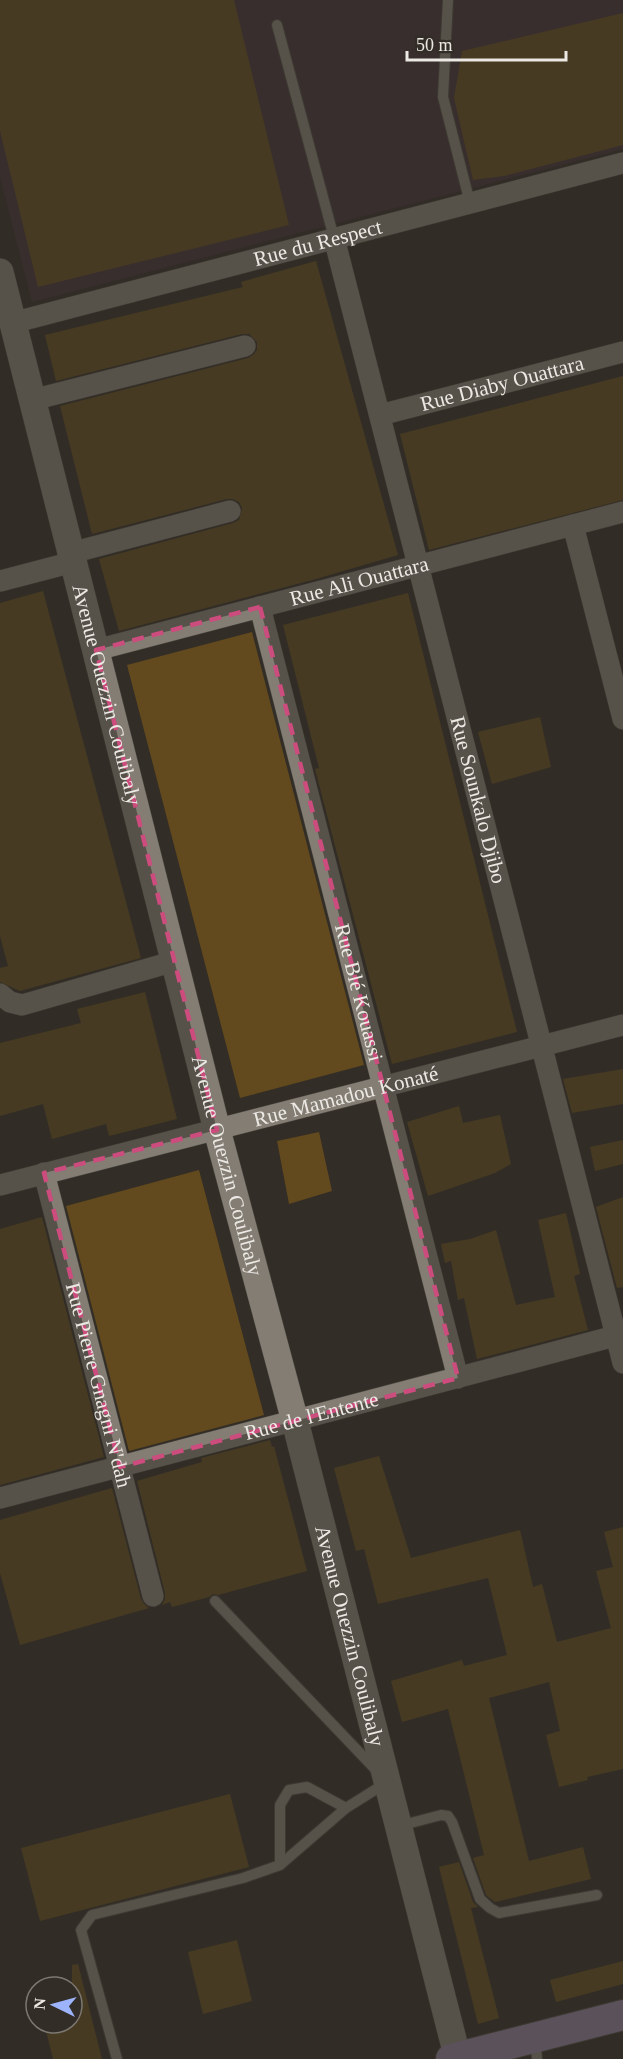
<svg xmlns="http://www.w3.org/2000/svg" width="623" height="2059" font-family="Georgia,serif">
	<style>
		.commercial { fill: #422f37 }
		.building { fill: #62491e }
		.lines { fill: none; stroke-linecap: round; stroke-linejoin: round }
		.service-casing { stroke: #4c4942; stroke-width: 12 }
		.minor-casing { stroke: #4c4942; stroke-width: 22 }
		.tertiary-casing { stroke: #4c4942; stroke-width: 28 }
		.secondary-casing { stroke: #4c4942; stroke-width: 32 }
		.service { stroke: #837d74; stroke-width: 10 }
		.minor { stroke: #837d74; stroke-width: 21 }
		.tertiary { stroke: #837d74; stroke-width: 27 }
		.secondary { stroke: #8e7d9a; stroke-width: 30 }
		.marked { fill: none; stroke: #cc4c7d; stroke-width: 4.5; stroke-dasharray: 12 8; stroke-linejoin: round }
		.labels { text-anchor: middle; stroke-width: 4.5; stroke-linejoin: round; paint-order: stroke }
		.street-label { font-size: 21px; fill: #ece9e4; stroke: #322d26 }
	</style>
	<rect width="100%" height="100%" fill="#322d26"/>
	<path class="commercial" d="M0,0H623V149L32,302L0,176Z"/>
	<g class="building">
		<path d="M0,0H234L289,225L38,287L0,131Z"/>
		<path d="M623,13V145L504,176L473,180L454,98L462,51Z"/>
		<path d="M316,261L398,555L316,579L119,631L99,559L233,523L239,520L242,508L239,502L233,499H227L92,534L60,406L248,358L253,355L257,350V342L249,334H242L56,381L45,335L243,287L241,282Z"/>
		<path d="M623,376V500L429,550L400,434Z"/>
		<path d="M43,591L141,958L20,991L0,982V968L8,966L0,936V603Z"/>
		<path d="M408,593L517,1032L392,1064L315,769L319,768L283,625Z"/>
		<path d="M252,632L364,1065L240,1098L127,665Z"/>
		<path d="M540,717L551,767L492,784L478,732Z"/>
		<path d="M145,992L177,1119L109,1136L106,1124L52,1139L43,1104L0,1116V1043L81,1023L77,1009Z"/>
		<path d="M623,1069V1104L572,1113L563,1079Z"/>
		<path d="M459,1106L463,1123L500,1115L511,1164L495,1173L428,1196L407,1122Z"/>
		<path d="M319,1132L332,1191L289,1204L277,1141Z"/>
		<path d="M623,1140V1164L595,1171L590,1147Z"/>
		<path d="M199,1170L264,1415L129,1451L66,1206Z"/>
		<path d="M623,1197V1287L617,1288L596,1207Z"/>
		<path d="M566,1213L580,1274L574,1276L588,1330L477,1359L464,1298L458,1300L451,1261L445,1263L441,1244L470,1239L496,1230L516,1305L555,1297L538,1220Z"/>
		<path d="M42,1217L104,1457L0,1485V1229Z"/>
		<path d="M270,1440L272,1447L274,1446L307,1571L218,1595L213,1594L209,1597L172,1607L170,1602L162,1605L165,1599V1593L137,1481L202,1462L201,1458Z"/>
		<path d="M379,1456L411,1558L520,1530L533,1587L542,1584L557,1642L611,1628L596,1571L613,1567L604,1532L623,1527V1769L587,1777L588,1780L559,1787L546,1735L560,1731L549,1682L489,1698L529,1861L583,1847L591,1879L495,1902L486,1895L473,1858L484,1855L448,1709L402,1722L391,1681L462,1660L464,1666L507,1655L488,1578L378,1604L364,1549L356,1551L334,1468Z"/>
		<path d="M112,1488L141,1599L144,1604L149,1608L20,1645L0,1573V1520Z"/>
		<path d="M230,1794L249,1867L40,1921L21,1848Z"/>
		<path d="M459,1862L473,1902L478,1907L471,1908L499,2018L478,2024L439,1867Z"/>
		<path d="M237,1940L252,2001L203,2014L188,1952Z"/>
		<path d="M623,1961V1984L556,2002L550,1980Z"/>
		<path d="M78,1964L102,2059H53L44,2023H72V1965Z"/>
	</g>
	<g class="lines">
		<defs>
			<g id="service">
				<path d="M448,0L443,97L470,203"/>
				<path d="M277,25L334,238"/>
				<path d="M215,1601L378,1772"/>
				<path d="M399,1826L441,1815L448,1816L452,1822L480,1899L490,1908L499,1913L597,1895"/>
				<path d="M280,1865V1805L289,1790L307,1787L346,1808"/>
				<path d="M535,2038L537,2059"/>
				<path d="M117,2059L81,1930L92,1915L243,1878L280,1865L346,1808L386,1783"/>
			</g>
			<g id="minor">
				<path id="s1" d="M334,238L623,1363"/>
				<path id="s2" d="M12,323L623,163"/>
				<path d="M32,400L245,346"/>
				<path id="s3" d="M380,415L623,352"/>
				<path d="M573,525L623,719"/>
				<path d="M71,553L230,511"/>
				<path d="M0,581L73,562"/>
				<path id="s4" d="M260,607L458,1378"/>
				<path id="s5" d="M96,650L623,512"/>
				<path d="M0,994L10,1002L22,1005L175,961"/>
				<path id="s6" d="M44,1173L153,1596"/>
				<path id="s7" d="M0,1185L623,1025"/>
				<path id="s8" d="M0,1498L623,1334"/>
			</g>
			<g id="tertiary">
				<path id="s9" d="M0,272L217,1130L295,1421L458,2059"/>
			</g>
			<path id="secondary" d="M451,2059L623,2015"/>
		</defs>
		<use href="#service" class="service-casing"/>
		<use href="#minor" class="minor-casing"/>
		<use href="#tertiary" class="tertiary-casing"/>
		<use href="#secondary" class="secondary-casing"/>
		<use href="#service" class="service"/>
		<use href="#minor" class="minor"/>
		<use href="#tertiary" class="tertiary"/>
		<use href="#secondary" class="secondary"/>
	</g>
	<path d="M0 0H623V2059H0ZM260,607L458,1378L120,1467L44,1173L217,1130L96,650Z" fill="#322d26" fill-opacity=".55" fill-rule="evenodd"/>
	<path class="marked" d="M260,607L458,1378L120,1467L44,1173L217,1130L96,650Z"/>
	<g class="labels">
		<g class="street-label">
			<text dy="7" stroke="none"><textPath href="#s2" startOffset="316">Rue du Respect</textPath></text>
			<text dy="7" stroke="none"><textPath href="#s3" startOffset="126">Rue Diaby Ouattara</textPath></text>
			<text dy="7" stroke="none"><textPath href="#s5" startOffset="272">Rue Ali Ouattara</textPath></text>
			<text dy="7" stroke="none"><textPath href="#s9" startOffset="436">Avenue Ouezzin Coulibaly</textPath></text>
			<text dy="7" stroke="none"><textPath href="#s1" startOffset="580">Rue Sounkalo Djibo</textPath></text>
			<text dy="7" stroke="none"><textPath href="#s4" startOffset="398">Rue Blé Kouassi</textPath></text>
			<text dy="7" stroke="none"><textPath href="#s7" startOffset="357">Rue Mamadou Konaté</textPath></text>
			<text dy="7" stroke="none"><textPath href="#s9" startOffset="922">Avenue Ouezzin Coulibaly</textPath></text>
			<text dy="7" stroke="none"><textPath href="#s6" startOffset="219">Rue Pierre Gnagni N'dah</textPath></text>
			<text dy="7" stroke="none"><textPath href="#s8" startOffset="322">Rue de l'Entente</textPath></text>
			<text dy="7" stroke="none"><textPath href="#s9" startOffset="1408">Avenue Ouezzin Coulibaly</textPath></text>
		</g>
	</g>
	<g transform="translate(54 2005) rotate(275)"><circle r="28" fill="#322d26" stroke="#7c7872" stroke-width="1.5"/>
	<path d="M0-4.5L10 22L0 15L-10 22Z" fill="#9db4fd"/>
	<text y="-9" font-size="16" font-weight="bold" text-anchor="middle" fill="#ece9e4">N</text>
	</g>
	<path d="M407 51v9h159v-9" fill="none" stroke="#ece9e4" stroke-width="3"/>
	<text x="416" y="51" font-size="18" fill="#ece9e4" stroke="#322d26" stroke-width="4.5" paint-order="stroke">50 m</text>
</svg>
